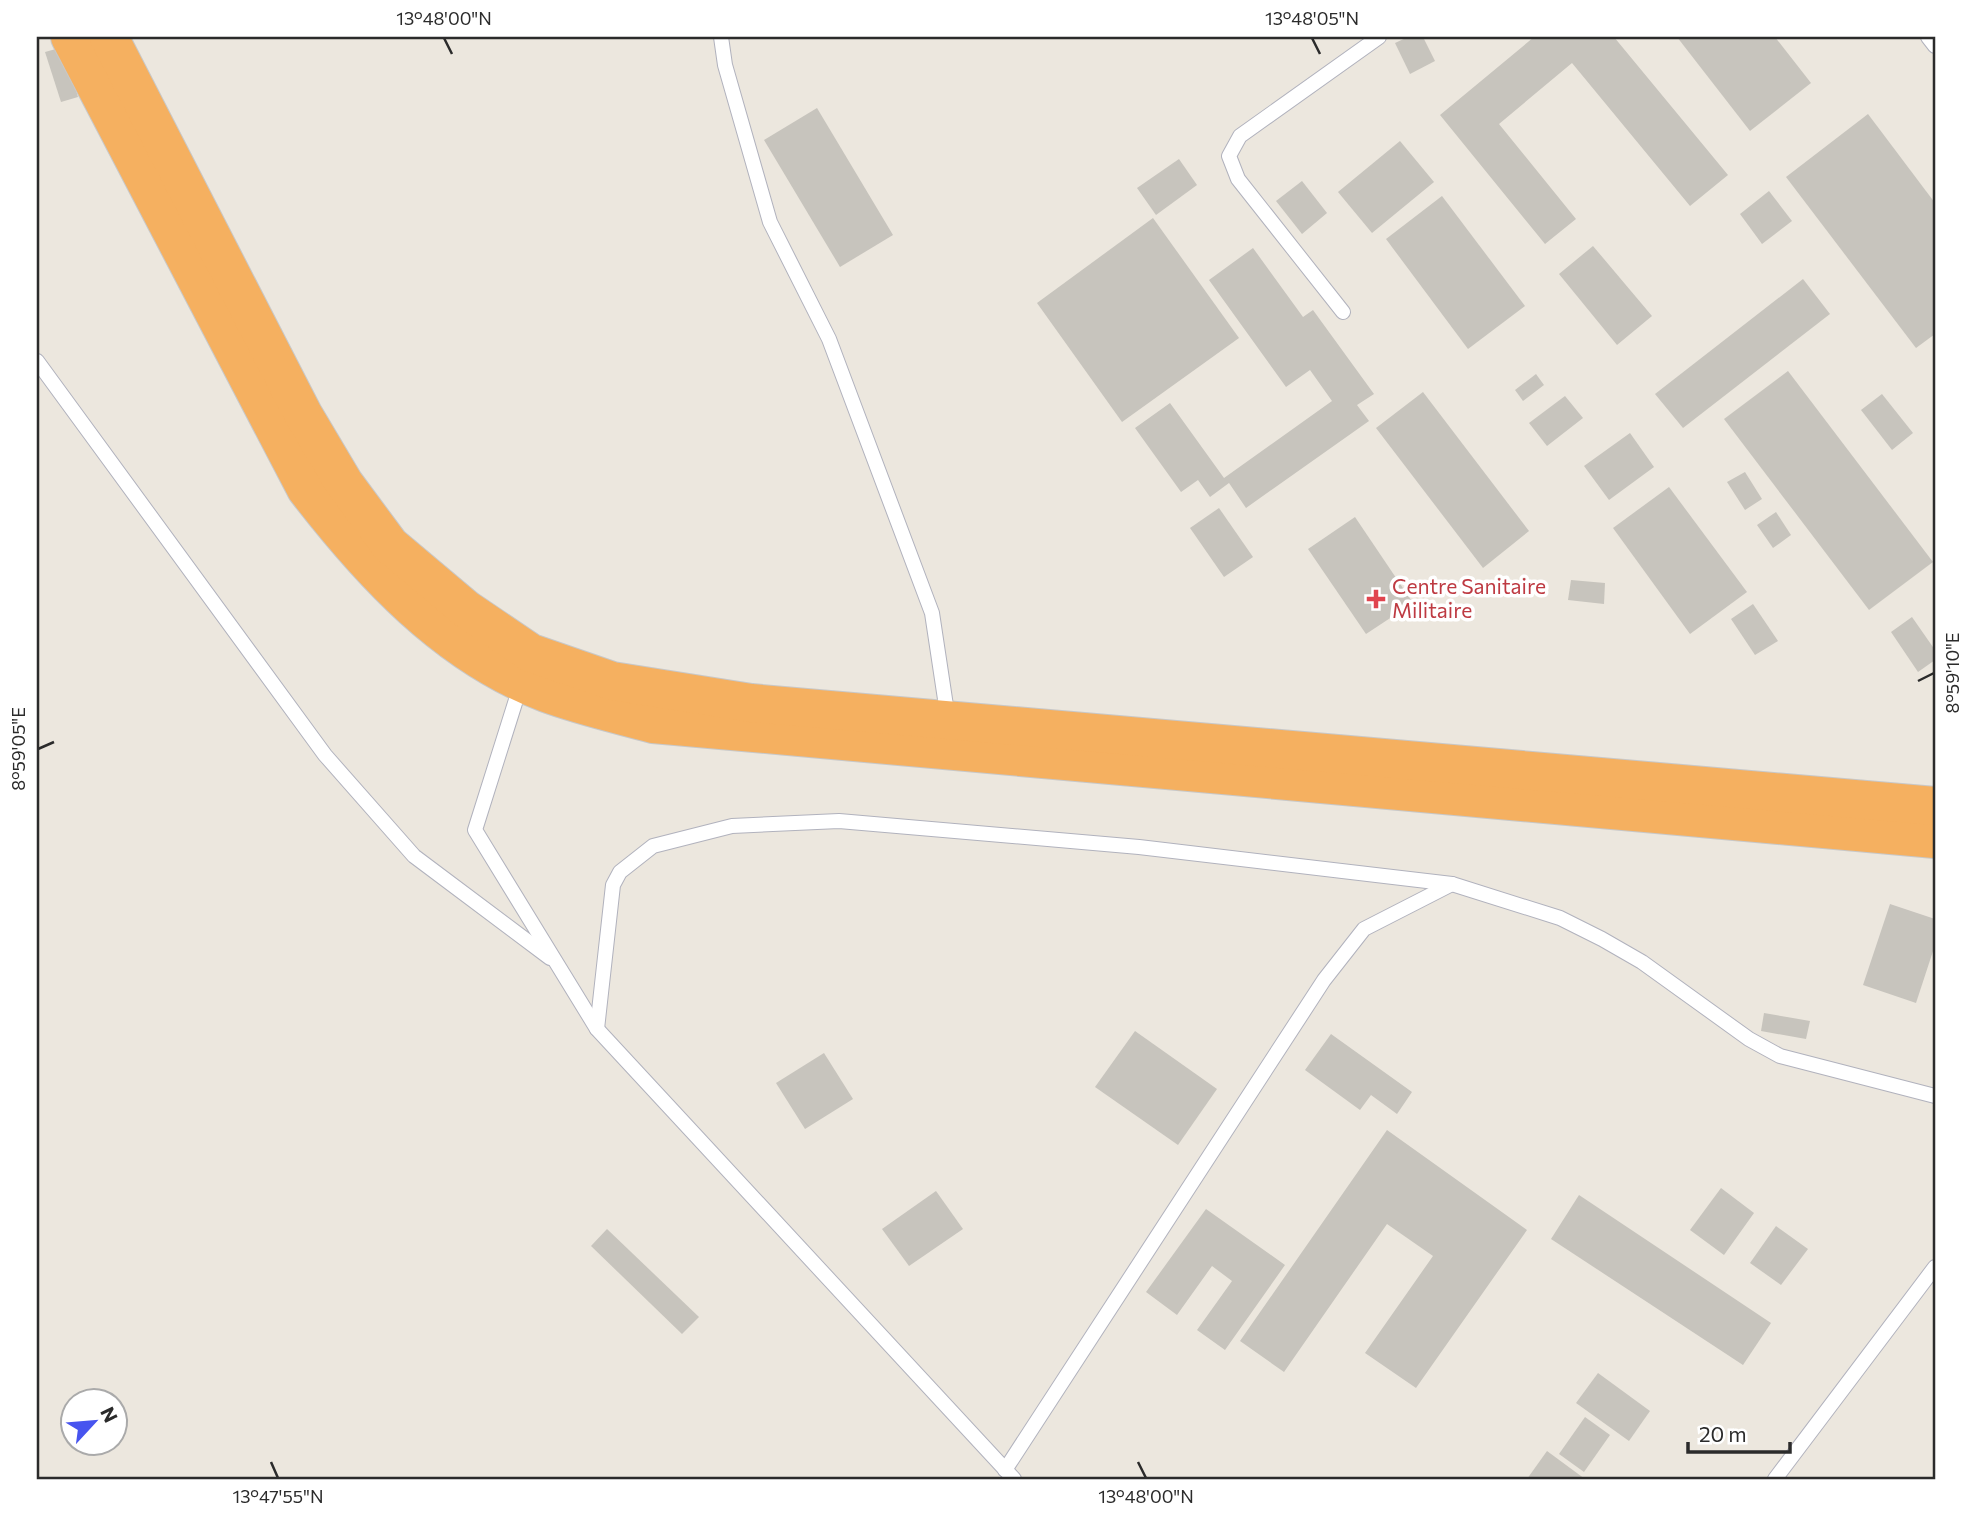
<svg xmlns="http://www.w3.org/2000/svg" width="1972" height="1516" font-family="Commissioner,sans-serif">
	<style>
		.building { fill: #c7c4bd }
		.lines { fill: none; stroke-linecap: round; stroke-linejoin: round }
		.lane-casing { stroke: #b1b2bd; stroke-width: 16 }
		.highway-casing { stroke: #c8c8c8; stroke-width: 40 }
		.lane { stroke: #fff; stroke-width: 14 }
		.highway { stroke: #f5b060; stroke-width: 38 }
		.ticks { fill: none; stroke: #2b2b2b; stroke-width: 2.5 }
		.health-dot { fill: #e0444e; stroke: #fff; stroke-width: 2.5 }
		.labels { text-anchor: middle; stroke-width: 7; stroke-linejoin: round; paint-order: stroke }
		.health-label { font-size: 21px; fill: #be3a42; stroke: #fff; text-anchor: start }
		.neatline { fill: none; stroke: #2b2b2b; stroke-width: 2.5 }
		.ticks-label { font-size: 18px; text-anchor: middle; fill: #2b2b2b }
	</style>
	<rect width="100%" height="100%" fill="#ece7de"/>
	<g class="building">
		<path d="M1408,37H1423L1435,61L1410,74L1395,43Z"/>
		<path d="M1534,37H1614L1728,175L1690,206L1572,63L1499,124L1576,219L1545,244L1440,115Z"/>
		<path d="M1677,37H1775L1811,83L1750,131Z"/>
		<path d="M63,47L78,97L61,102L45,52Z"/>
		<path d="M817,108L893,235L840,267L764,140Z"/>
		<path d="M1868,114L1935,203V334L1916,348L1786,177Z"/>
		<path d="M1400,141L1434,182L1372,233L1338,192Z"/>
		<path d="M1179,159L1197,185L1156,215L1137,188Z"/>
		<path d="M1302,181L1327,213L1302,234L1276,201Z"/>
		<path d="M1769,191L1792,221L1762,244L1740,214Z"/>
		<path d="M1442,196L1525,306L1468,349L1386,239Z"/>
		<path d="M1153,218L1239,338L1122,422L1037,303Z"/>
		<path d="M1593,246L1652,316L1617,345L1559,274Z"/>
		<path d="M1253,248L1303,317L1313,310L1374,394L1357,405L1369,421L1246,508L1229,483L1210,497L1198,480L1181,492L1135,428L1170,403L1224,478L1332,401L1310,370L1286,387L1209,280Z"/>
		<path d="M1803,279L1830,314L1683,428L1655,394Z"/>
		<path d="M1788,371L1933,562L1869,610L1724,419Z"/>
		<path d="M1536,374L1544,385L1523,401L1515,390Z"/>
		<path d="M1423,392L1529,531L1483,568L1376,428Z"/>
		<path d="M1882,394L1913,433L1892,450L1861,410Z"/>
		<path d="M1565,396L1583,418L1547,446L1529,423Z"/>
		<path d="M1630,433L1654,467L1609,500L1584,466Z"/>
		<path d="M1745,472L1762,499L1745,510L1727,482Z"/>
		<path d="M1669,487L1747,592L1690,634L1613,528Z"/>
		<path d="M1219,508L1253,557L1224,577L1190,528Z"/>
		<path d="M1776,512L1791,535L1773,548L1757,525Z"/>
		<path d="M1355,517L1413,603L1366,634L1308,549Z"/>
		<path d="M1571,580L1605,583L1604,604L1568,600Z"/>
		<path d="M1753,604L1778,641L1755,655L1731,619Z"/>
		<path d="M1912,617L1935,650V660L1918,672L1891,632Z"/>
		<path d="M1890,904L1935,919V945L1916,1003L1863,985Z"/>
		<path d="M1764,1013L1810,1021L1806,1039L1761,1031Z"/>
		<path d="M1135,1031L1217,1089L1178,1145L1095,1087Z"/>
		<path d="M1331,1034L1412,1092L1397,1114L1371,1095L1360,1110L1305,1070Z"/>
		<path d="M824,1053L853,1099L805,1129L776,1083Z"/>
		<path d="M1387,1130L1527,1230L1416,1388L1365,1353L1433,1256L1387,1224L1284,1372L1240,1341Z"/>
		<path d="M1721,1188L1754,1213L1724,1255L1690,1230Z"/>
		<path d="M936,1191L963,1229L909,1266L882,1229Z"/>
		<path d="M1579,1195L1771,1323L1743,1365L1551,1239Z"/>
		<path d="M1206,1209L1285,1265L1225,1350L1197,1330L1232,1281L1212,1266L1177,1315L1146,1292Z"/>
		<path d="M1776,1226L1808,1249L1781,1285L1750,1263Z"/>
		<path d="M607,1229L699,1317L682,1334L591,1246Z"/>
		<path d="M1598,1373L1650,1411L1629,1441L1576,1403Z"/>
		<path d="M1585,1417L1610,1435L1584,1472L1559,1454Z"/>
		<path d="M1547,1451L1585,1479H1527Z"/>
	</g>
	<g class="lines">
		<defs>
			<g id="lane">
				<path d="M721,37L725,65L770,222L829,339L932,613L948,719"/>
				<path d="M1928,37L1935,46"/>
				<path d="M1343,312L1238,179L1229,156L1240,136L1379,37"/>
				<path d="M37,361L325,755L414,856L550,958"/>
				<path d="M521,684L475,830L597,1029L1014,1479"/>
				<path d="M597,1029L613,885L620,872L653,846L732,826L839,821L1139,847L1452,884L1560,918L1602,939L1642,962L1749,1039L1780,1056L1935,1096"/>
				<path d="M1005,1470L1324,980L1364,929L1452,884"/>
				<path d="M1775,1479L1935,1267"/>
			</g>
			<g id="highway">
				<path d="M70,37L306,489C370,572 446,655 546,693C581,706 617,714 653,724L1935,839"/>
				<path d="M109,37L303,414L344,483L390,545L466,609L531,653L612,681L751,703L1935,806"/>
			</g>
		</defs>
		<use href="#lane" class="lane-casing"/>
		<use href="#highway" class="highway-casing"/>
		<use href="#lane" class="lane"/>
		<use href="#highway" class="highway"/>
	</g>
	<path class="ticks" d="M444,38L452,54M1312,38L1320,54M1918,681L1934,673M38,749L54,742M271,1462L278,1478M1138,1462L1146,1478"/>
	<path class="health-dot" d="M1372.5 588.5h7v7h7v7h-7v7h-7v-7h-7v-7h7z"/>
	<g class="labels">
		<g class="health-label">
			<text x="1392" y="594">Centre Sanitaire<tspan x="1392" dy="24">Militaire</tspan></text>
		</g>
	</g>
	<rect width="1972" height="1516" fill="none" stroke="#ffffff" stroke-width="77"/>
	<g transform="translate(94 1422) rotate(64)"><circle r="33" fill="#ffffff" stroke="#aaaaaa" stroke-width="2"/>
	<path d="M0-5L12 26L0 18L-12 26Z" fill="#4754ef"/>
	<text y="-10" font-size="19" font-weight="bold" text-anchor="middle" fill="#2b2b2b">N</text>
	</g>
	<path d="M1688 1442v10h102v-10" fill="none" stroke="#2b2b2b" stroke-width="3.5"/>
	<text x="1699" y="1442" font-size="21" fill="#2b2b2b" stroke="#ffffff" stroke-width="5" paint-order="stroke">20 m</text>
	<rect x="38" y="38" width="1896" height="1440" class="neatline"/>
	<g class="ticks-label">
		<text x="444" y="25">13°48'00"N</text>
		<text x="1312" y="25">13°48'05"N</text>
		<text transform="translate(1953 673) rotate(-90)" y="6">8°59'10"E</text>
		<text transform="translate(19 749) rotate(-90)" y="6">8°59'05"E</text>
		<text x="278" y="1503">13°47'55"N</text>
		<text x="1146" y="1503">13°48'00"N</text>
	</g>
</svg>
